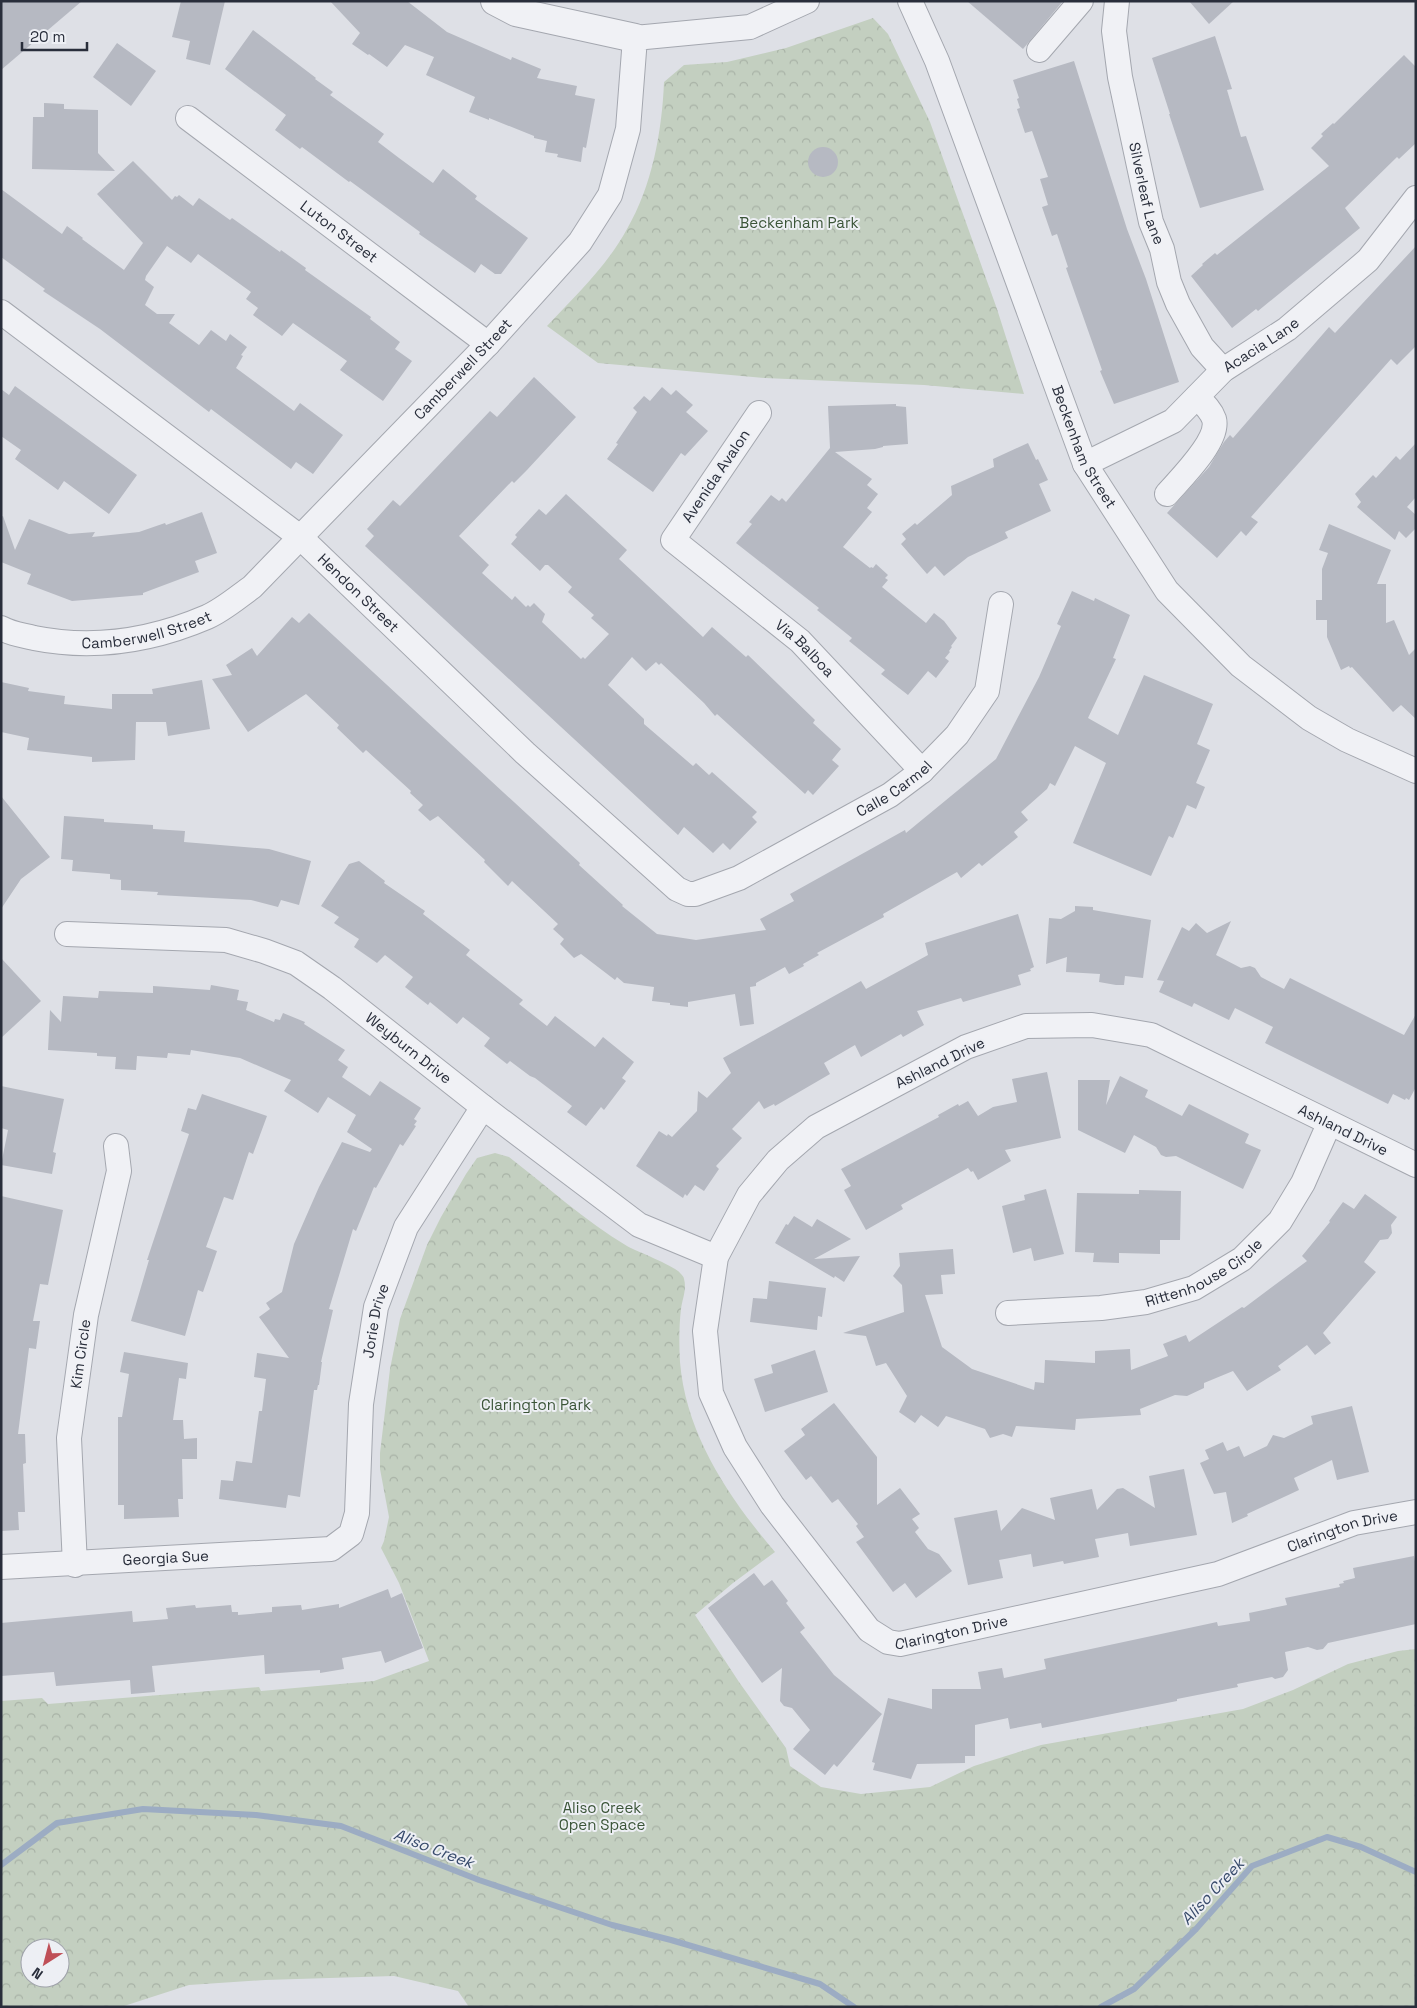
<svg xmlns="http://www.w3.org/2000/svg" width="1417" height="2008" font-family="'Space Grotesk',sans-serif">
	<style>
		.park { fill: url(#park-crowns); fill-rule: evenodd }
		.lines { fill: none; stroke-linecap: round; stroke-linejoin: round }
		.stream { stroke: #9cacc3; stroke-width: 6 }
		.building { fill: #b6b9c2 }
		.minor-casing { stroke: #a4a7af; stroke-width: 26 }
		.tertiary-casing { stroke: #a4a7af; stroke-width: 30 }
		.minor { stroke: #f0f1f5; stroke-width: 24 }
		.tertiary { stroke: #f0f1f5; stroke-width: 28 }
		.labels { text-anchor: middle; stroke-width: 4; stroke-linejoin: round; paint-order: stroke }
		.street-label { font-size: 15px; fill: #292e3b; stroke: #edeff4 }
		.park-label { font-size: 15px; fill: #3b5538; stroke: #edeff4 }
		.water-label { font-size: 16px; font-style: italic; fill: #374a6b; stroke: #edeff4 }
	</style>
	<defs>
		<pattern id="park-crowns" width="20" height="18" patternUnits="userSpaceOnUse" patternTransform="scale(1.25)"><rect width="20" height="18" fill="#c3cfc0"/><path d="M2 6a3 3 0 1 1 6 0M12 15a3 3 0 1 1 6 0" fill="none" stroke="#a8b2a6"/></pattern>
	</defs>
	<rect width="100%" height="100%" fill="#dee0e6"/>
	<g class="park">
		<path d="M873,18L888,34L930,122L997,309L1024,394L924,385L765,378L598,363L547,326C575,296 607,266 627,229C652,186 662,132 664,82L684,65L727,62L786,48Z"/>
		<path d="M495,1153L509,1157C548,1187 585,1221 627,1246C638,1252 675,1266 680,1273C682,1275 684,1277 684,1279C687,1289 682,1300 681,1309C679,1326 679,1345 680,1362C686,1435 729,1498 775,1552L733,1583L695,1615L739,1682L786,1748L790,1766L821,1787L861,1794L930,1787L974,1766L1041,1745L1243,1709L1293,1690L1348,1664L1398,1651L1416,1649V2007H469L458,1991L394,1976L265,1980L189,1985L121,2007H1V1701L42,1698L48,1704L259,1687L261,1691L374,1681L429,1661L399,1583L381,1548L384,1541L389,1517L380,1469V1453L390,1369L400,1319L427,1245L441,1217L466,1174L477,1158ZM30,1948H60V1978H30Z"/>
	</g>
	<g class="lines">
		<g class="stream">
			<path d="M1,1865L57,1823L143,1809L256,1815L341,1826L479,1880L612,1925L671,1940L820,1984L854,2007"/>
			<path d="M1101,2007L1134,1989L1196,1929L1252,1866L1327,1837L1361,1847L1416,1872"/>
		</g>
	</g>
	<g class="building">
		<path d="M1,1H82L1,70Z"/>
		<path d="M181,1H225L210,65L186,59L190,41L172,37Z"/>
		<path d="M330,1H407L447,32L511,60L512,57L541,69L537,78L577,86L575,95L595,99L586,148L583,147L581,162L557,157L558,154L545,152L547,141L534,138V136L489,118V120L469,112L475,97L426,75L434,57L405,45L387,67L369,54L368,55L352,44L360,33Z"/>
		<path d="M967,1H1063L1023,49Z"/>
		<path d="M1189,1H1234L1209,24Z"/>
		<path d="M253,30L316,78L315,79L333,92L330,95L384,134L378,142L399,158L433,183L443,169L477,196L475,199L528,238L501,274H495L481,264L475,273L419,234L420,232L350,181L349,182L302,147L300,149L275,130L286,115L225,69Z"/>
		<path d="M1215,36L1232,89L1227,90L1241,137L1246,136L1264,190L1200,208L1169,114H1170L1152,58Z"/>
		<path d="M117,43L156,71L131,106L93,77Z"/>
		<path d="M1404,55L1416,67V143L1399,159L1397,157L1345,208L1360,228L1258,311L1256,309L1232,328L1191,276L1203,265L1202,264L1215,253L1217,255L1329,166L1311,148L1323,136L1321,134L1333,123L1334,124Z"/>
		<path d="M1074,61L1127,229L1146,279L1179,382L1114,404L1100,371L1102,370L1066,268L1068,267L1057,234L1052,236L1042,207L1048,205L1040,179L1048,177L1032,131L1025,133L1017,109L1020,108L1017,99L1019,98L1013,80Z"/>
		<path d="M44,103L64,104V109L98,110V153L115,171L32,169L33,117H44Z"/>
		<circle cx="823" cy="162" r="15"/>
		<path d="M133,161L172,200L175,196L177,197L179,195L193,206L199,198L230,220L232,218L280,252L281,250L306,268L305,270L371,317L370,319L400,342L395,349L412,361L383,401L340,370L347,361L293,323L282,336L253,315L258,308L246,299L251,292L198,254L191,263L167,246L146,276L145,280L154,287L145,305L157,314H175L169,323L199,345L211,330L226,341L230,334L247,347L241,355L243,356L236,368L294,411L300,403L343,435L313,474L296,462L291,469L211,409L209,412L100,329L43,291L45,289L1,257V189L62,234L67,226L83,238L82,239L124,270L143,243L97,194Z"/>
		<path d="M1416,246V346L1397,365L1391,359L1251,517L1258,522L1246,536L1241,531L1217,558L1167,513L1209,467L1224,442L1230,435L1233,438L1329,327L1335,333Z"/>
		<path d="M534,377L576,417L527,470L514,483L512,481L459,536L489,565L482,573L512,600L515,596L526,607L528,605L530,607L534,603L545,614L542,622L581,659L583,657L585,659L609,634L591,618L594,615L568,592L572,587L548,565H545L540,571L511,544L517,537L515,535L539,509L546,515L566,494L627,550L619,559L703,637L712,627L746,657L748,655L815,720L813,723L841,749L832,760L839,766L813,795L808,790L805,794L717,714L715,716L704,703L661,663L659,665L656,662L646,671L632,657L608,685L644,719V724L693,766L696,763L709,775L712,772L757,812L752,817L757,822L730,850L723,843L713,853L684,827L678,835L365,546L374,536L367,529L393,500L400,506L490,411L497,417Z"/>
		<path d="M15,386L137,475L109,514L64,481L58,490L15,459L21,450L1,436V389L9,395Z"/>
		<path d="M662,387L671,395L676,390L693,405L686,412L708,431L685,456L681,453L653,492L607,459L618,444L616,443L637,412L633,408L644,396L650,401Z"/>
		<path d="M896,404V406L906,407L908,444L883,446V447L875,449L835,452L872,479L867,485L878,494L867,508L872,512L843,547L870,568L871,567L873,568L876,564L888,575L885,578L888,580L882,587L926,623L934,613L944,621L957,638L951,646L952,647L949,651L950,652L945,658L949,661L936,678L928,671L908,695L881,674L885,670L849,641L852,638L817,610L819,608L736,543L752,524L749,522L771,495L779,501L782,498L786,502L830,448L828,406Z"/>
		<path d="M1028,443L1036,460L1038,459L1048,480L1039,484L1051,511L1005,532L1008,538L968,557L944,576L935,566L927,574L901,544L906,539L902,534L915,523L917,525L952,495L951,486L994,467L993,459Z"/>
		<path d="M1416,443V497L1407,507L1416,515V528L1406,538L1399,531L1395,540L1357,507L1361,502L1355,494L1373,475L1376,478L1396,456L1400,460Z"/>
		<path d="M202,512L217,553L195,561L199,572L143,593V595L72,601L27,584L31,574L1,562V517L3,516L15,550L29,519L69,534L95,532L92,537L139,532L165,523L166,525Z"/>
		<path d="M1329,524L1391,550L1377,584H1386V623L1394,620L1409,655L1416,648V719L1401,705L1393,712L1352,667L1350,668L1349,666L1341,670L1327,637V620H1316V600H1322V569L1328,553L1319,550Z"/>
		<path d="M1072,591L1094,601L1095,598L1130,615L1113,658L1116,659L1088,718L1118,735L1144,675L1213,704L1197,744L1210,750L1196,783L1205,787L1196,809L1187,805L1173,838L1169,836L1151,876L1073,843L1106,763L1075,746L1055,786L1050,783L1047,789L1021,812L1028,820L1014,832L1018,837L982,866L979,863L961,878L957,872L883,914L884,917L817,953L819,955L803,964L804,966L789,974L785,967L756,983V986L750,987L754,1024L740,1026L735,994L688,1002V1007L670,1005V1003L652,1001L654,987L624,983L617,977L615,980L581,954L574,958L560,944L564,939L553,929L558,924L512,881L508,886L484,862L485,860L438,816L430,821L418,810L423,805L410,793L411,791L366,750L363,753L337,728L339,725L306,694L248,732L212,679L232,675L226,665L252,648L257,656L292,617L299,623L309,613L580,863L579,865L623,905L622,906L657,934L696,940L766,930L760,919L794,901L790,894L905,830L906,833L996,759L1039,677L1061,626L1057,624Z"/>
		<path d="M202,680L210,729L168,736L166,722H136L135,760L92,762V757L27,750L29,738L1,732V682L29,688L28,691L65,696L64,704L112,709V694H153L152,689Z"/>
		<path d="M1,796L50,857L21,879L1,909Z"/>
		<path d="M64,816L104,819V822L153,825V829L185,831L184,842L269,849L311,861L299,905L281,900L278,907L251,900L157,895L158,892L121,890V880L110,879V874L72,871L73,860L61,859Z"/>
		<path d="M359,861L385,881L384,883L425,911L423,914L470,950L466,955L523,1000L519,1004L547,1026L555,1016L595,1047L603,1037L634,1062L622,1078L626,1081L604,1110L601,1107L586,1126L567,1112L572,1106L535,1078L530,1076L510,1061L507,1064L484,1046L490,1038L463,1017L457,1024L430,1002L428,1005L405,987L413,977L385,955L377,963L354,947L359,939L334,923L339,917L321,906L349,864Z"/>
		<path d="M1075,906L1093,907V910L1151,920L1143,978L1125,976L1124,985H1116L1099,982L1100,974L1066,972L1067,957L1046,964L1049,918L1061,919L1075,911Z"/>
		<path d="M1018,914L1034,967L1030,969L1031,971L1018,975L1021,985L963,1002L961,998L917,1011L924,1025L903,1037L901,1034L861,1057L855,1045L824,1063L830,1074L775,1106L774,1104L764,1109L759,1101L732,1129L742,1138L716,1166L719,1169L704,1191L695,1185L687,1196L685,1194L683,1198L636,1166L659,1131L667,1136L668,1134L672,1137L697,1111L698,1091L707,1098L731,1073L723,1058L861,981L866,989L928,955L925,943Z"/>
		<path d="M1231,921L1216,955L1241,968L1250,966L1255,968L1261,977L1284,989L1290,978L1404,1035L1416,1014V1087L1409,1100L1406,1098L1405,1100L1393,1094L1388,1104L1265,1043L1273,1027L1235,1008L1229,1020L1194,1003L1192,1007L1159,992L1164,981L1157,980L1182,927L1189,931L1196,923L1207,933Z"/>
		<path d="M1,958L41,1001L1,1038Z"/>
		<path d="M211,985L239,990L237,1000L248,1002L246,1010L274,1022L275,1019L280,1020L283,1013L305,1022L304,1024L345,1050L338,1060L348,1067L342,1077L370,1096L380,1081L421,1108L414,1119L417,1121L414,1125L416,1126L403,1146L400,1144L376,1188L374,1187L356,1231L353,1229L329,1309L333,1310L321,1362H322L319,1385H318L317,1390H314L300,1497L288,1495L286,1508L219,1499L221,1480L233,1481L236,1461L252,1463L259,1411H262L266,1379L254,1377L257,1353L289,1358L259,1317L270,1309L266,1303L282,1292L294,1244L319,1187L342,1142L370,1152L372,1149L347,1132L356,1115L328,1097L318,1113L284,1091L291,1080L240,1058L191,1050L190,1055L168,1053L167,1058L137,1056L136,1070L115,1069L116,1057L97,1056V1053L48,1050L50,1010L61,1022L63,996L98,998L99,991L153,993V986L210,990Z"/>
		<path d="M1047,1072L1061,1138L1005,1150L1011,1161L978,1180L973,1171L971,1172L968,1168L901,1205L903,1209L866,1230L844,1190L851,1186L841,1169L939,1117L938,1115L958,1104L959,1106L968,1101L978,1116L993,1107L1017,1102L1012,1079Z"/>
		<path d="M1120,1076L1148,1090L1145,1097L1182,1116L1189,1104L1249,1134L1245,1143L1261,1150L1243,1189L1176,1156L1166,1157L1161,1155L1156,1147L1134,1135L1125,1153L1078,1130V1080H1110L1106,1105Z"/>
		<path d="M1,1086L64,1099L53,1152L56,1153L52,1174L1,1165L8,1130L1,1128Z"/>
		<path d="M202,1094L267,1116L253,1154L249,1152L233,1200L224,1197L206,1247L217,1251L203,1292L198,1290L185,1336L131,1321L149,1260H147L189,1134L181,1131L188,1108L196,1110Z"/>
		<path d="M1046,1189L1064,1254L1034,1261L1031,1248L1013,1253L1002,1206L1025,1200L1024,1195Z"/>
		<path d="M1139,1190L1181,1191L1180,1240H1160V1254L1119,1253V1263L1093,1262L1094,1253L1075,1252L1077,1193L1139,1194Z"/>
		<path d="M1365,1194L1397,1217L1391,1225L1392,1233L1388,1239L1380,1240L1364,1262L1376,1272L1323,1333L1331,1343L1315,1355L1307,1345L1278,1366L1281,1370L1247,1391L1233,1371L1204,1383V1388L1187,1396L1175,1395L1140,1409L1141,1415L1076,1419L1075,1430L1016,1426L1012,1437L1003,1434L990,1438L985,1429L946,1416L938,1427L921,1415L915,1423L899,1412L907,1396L886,1363L876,1366L866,1336L843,1333L904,1312L902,1285L893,1276L900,1266L899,1253L953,1249L955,1274L941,1275L943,1294L925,1295L942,1347L972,1369L1034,1390L1035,1382L1044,1383L1045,1360L1095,1363V1351L1130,1349L1131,1370L1168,1356L1163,1344L1186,1335L1189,1342L1242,1307L1244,1308L1307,1261L1302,1256L1330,1222L1329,1221L1343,1202L1354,1209Z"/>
		<path d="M1,1196L63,1210L48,1285L40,1284L33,1321H40L36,1349L29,1348L18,1434H25L26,1463L23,1464L25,1512H18L19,1530L1,1531Z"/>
		<path d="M794,1216L812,1227L817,1219L851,1239L814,1259L860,1256L844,1282L835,1276L834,1278L775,1243L786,1224L788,1225Z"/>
		<path d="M769,1281L826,1288L822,1317L818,1316L817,1330L750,1322L753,1298L767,1299Z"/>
		<path d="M815,1350L828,1392L765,1412L754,1379L773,1373L771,1365Z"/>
		<path d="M124,1352L188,1363L186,1379L179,1378L173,1420H183L184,1439L197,1438V1459H182L183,1499H178L179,1517L124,1519V1505H118V1417H122L129,1374L120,1372Z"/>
		<path d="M834,1403L877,1457V1505L900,1488L920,1514L912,1519L919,1528L915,1532L928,1549L939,1554L952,1571L916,1598L905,1583L893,1592L856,1542L864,1537L856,1526L858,1524L838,1499L832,1503L811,1476L806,1480L784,1451L805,1435L801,1429Z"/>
		<path d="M1352,1406L1369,1472L1337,1480L1332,1460L1294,1478L1299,1490L1247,1514L1248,1516L1232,1523L1226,1492L1214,1494L1200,1463L1209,1459L1205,1450L1223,1442L1227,1451L1239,1446L1244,1457L1267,1446L1273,1435L1284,1438L1313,1424L1311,1416Z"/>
		<path d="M1184,1469L1197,1535L1130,1546L1128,1533L1095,1539L1099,1557L1064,1564L1063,1561L1033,1567L1031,1554L999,1560L1003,1578L968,1585L954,1518L997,1510L1001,1531L1022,1508L1055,1520L1050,1498L1092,1489L1097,1510L1117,1489L1123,1488L1155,1508L1149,1476Z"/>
		<path d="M1414,1556L1416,1567V1624L1328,1643L1323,1649L1317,1650L1308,1647L1285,1652L1288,1670L1283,1677L1275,1679L1272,1677L1237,1684L1238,1687L1177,1699V1701L1042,1728L1041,1723L1010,1729L1008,1718L975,1725V1756H965V1763L917,1764L911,1779L873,1770L875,1763L872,1762L888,1698L932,1709V1689H981L978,1672L1002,1668L1004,1678L1046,1669L1044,1659L1217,1622L1218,1626L1250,1621L1249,1613L1287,1605L1285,1598L1340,1587L1339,1584L1344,1583L1343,1581L1355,1578L1353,1568Z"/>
		<path d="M754,1573L764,1586L772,1580L788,1601L786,1603L805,1628L800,1632L834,1675L882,1714L837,1767L834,1764L825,1775L793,1749L810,1730L792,1708L784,1706L780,1701L782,1668L762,1683L708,1608Z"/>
		<path d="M388,1589L391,1598L402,1593L423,1648L385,1663L381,1651L342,1658L344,1669L320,1673V1670L265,1674L264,1655L152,1666L155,1692L131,1694L130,1680L56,1686L54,1672L1,1676V1623L132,1611L133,1622L168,1619L166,1608L195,1605L196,1608L231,1605L232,1612H238V1615L272,1612V1607L301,1605L302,1610L339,1604V1608Z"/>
	</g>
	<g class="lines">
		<defs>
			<g id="minor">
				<path id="s1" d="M910,1L937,61L1085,464L1167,591L1241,666L1309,718L1347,740L1416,771"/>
				<path id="s2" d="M1117,1L1114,31L1120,77L1151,222L1162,249L1169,282L1178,304L1202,347L1223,370"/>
				<path d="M1039,50L1081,1"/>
				<path id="s3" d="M188,118L488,344"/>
				<path id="s4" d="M1,312L300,537L525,753L677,889L688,894H695L739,878L890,795L922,771L957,735L987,691L1001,604"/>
				<path id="s5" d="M759,413L673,540L800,641L922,771"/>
				<path id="s6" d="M1085,464L1173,421L1223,370L1287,329L1368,260L1416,198"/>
				<path d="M1167,494C1181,478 1220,440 1214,419C1211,410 1203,403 1197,397"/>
				<path id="s7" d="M1,628C11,634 23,635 34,638C94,650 151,641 207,617C223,610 238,597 252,587L488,344L580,242L610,195L628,129L635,38L750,27L807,1"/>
				<path id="s8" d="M67,934L226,940L264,951L296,963L332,988L483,1107L639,1225L716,1257"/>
				<path id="s9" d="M1416,1165L1151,1035L1092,1025L1026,1026L966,1047L816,1127L778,1160L749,1195L716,1257L705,1331L711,1393L735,1447L772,1505L869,1630L888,1642L900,1644L1218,1574L1354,1523L1416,1512"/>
				<path id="s10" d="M1008,1313L1101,1308L1146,1302L1194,1288L1242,1259L1280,1221L1303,1183L1329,1124"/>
				<path id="s11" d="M75,1565L69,1438L86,1315L119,1171L116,1146"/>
				<path id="s12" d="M1,1567L331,1549L351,1534L357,1513L361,1404L376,1307L406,1227L483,1107"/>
			</g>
			<path id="tertiary" d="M495,1L516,12L635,38"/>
		</defs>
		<use href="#minor" class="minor-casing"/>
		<use href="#tertiary" class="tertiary-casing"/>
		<use href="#minor" class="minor"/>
		<use href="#tertiary" class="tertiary"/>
	</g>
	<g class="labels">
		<g class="street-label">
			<text dy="5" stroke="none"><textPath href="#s2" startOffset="196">Silverleaf Lane</textPath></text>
			<text dy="5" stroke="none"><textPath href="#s3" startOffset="189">Luton Street</textPath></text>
			<text dy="5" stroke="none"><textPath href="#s6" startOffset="215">Acacia Lane</textPath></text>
			<text dy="5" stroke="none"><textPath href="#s7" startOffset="569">Camberwell Street</textPath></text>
			<text dy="5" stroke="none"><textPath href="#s1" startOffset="479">Beckenham Street</textPath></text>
			<text transform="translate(716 476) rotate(-56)" y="5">Avenida Avalon</text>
			<text dy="5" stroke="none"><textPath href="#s4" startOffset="455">Hendon Street</textPath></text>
			<text dy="5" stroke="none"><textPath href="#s7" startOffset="149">Camberwell Street</textPath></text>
			<text dy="5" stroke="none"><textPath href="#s5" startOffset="324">Via Balboa</textPath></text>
			<text dy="5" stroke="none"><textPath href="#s4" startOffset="1135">Calle Carmel</textPath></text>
			<text dy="5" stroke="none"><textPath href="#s8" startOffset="374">Weyburn Drive</textPath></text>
			<text transform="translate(940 1063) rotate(-26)" y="5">Ashland Drive</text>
			<text transform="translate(1343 1130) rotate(26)" y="5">Ashland Drive</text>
			<text dy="5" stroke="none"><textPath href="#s10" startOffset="204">Rittenhouse Circle</textPath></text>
			<text dy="5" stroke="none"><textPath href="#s12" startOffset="571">Jorie Drive</textPath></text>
			<text dy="5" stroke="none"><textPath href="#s11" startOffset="212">Kim Circle</textPath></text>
			<text dy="5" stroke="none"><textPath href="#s9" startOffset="1736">Clarington Drive</textPath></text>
			<text dy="5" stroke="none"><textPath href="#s12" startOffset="165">Georgia Sue</textPath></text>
			<text dy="5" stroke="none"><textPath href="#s9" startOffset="1331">Clarington Drive</textPath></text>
		</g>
		<g class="park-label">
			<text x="799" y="228">Beckenham Park</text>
			<text x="536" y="1410">Clarington Park</text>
			<text x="602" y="1813">Aliso Creek<tspan x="602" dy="17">Open Space</tspan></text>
		</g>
		<g class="water-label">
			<text transform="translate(434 1848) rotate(21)" y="6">Aliso Creek</text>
			<text transform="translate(1212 1891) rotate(-47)" y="6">Aliso Creek</text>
		</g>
	</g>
	<rect width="1417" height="2008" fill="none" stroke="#292e3b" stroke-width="5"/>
	<g transform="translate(45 1963) rotate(216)"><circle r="24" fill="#edeff4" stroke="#9fa2aa"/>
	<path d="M0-4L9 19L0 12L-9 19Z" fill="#bf4f57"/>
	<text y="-8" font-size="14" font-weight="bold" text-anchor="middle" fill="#292e3b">N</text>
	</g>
	<path d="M22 42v8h65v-8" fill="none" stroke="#292e3b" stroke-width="2.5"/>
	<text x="30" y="42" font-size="15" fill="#292e3b" stroke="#edeff4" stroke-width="4" paint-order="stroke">20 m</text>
</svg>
